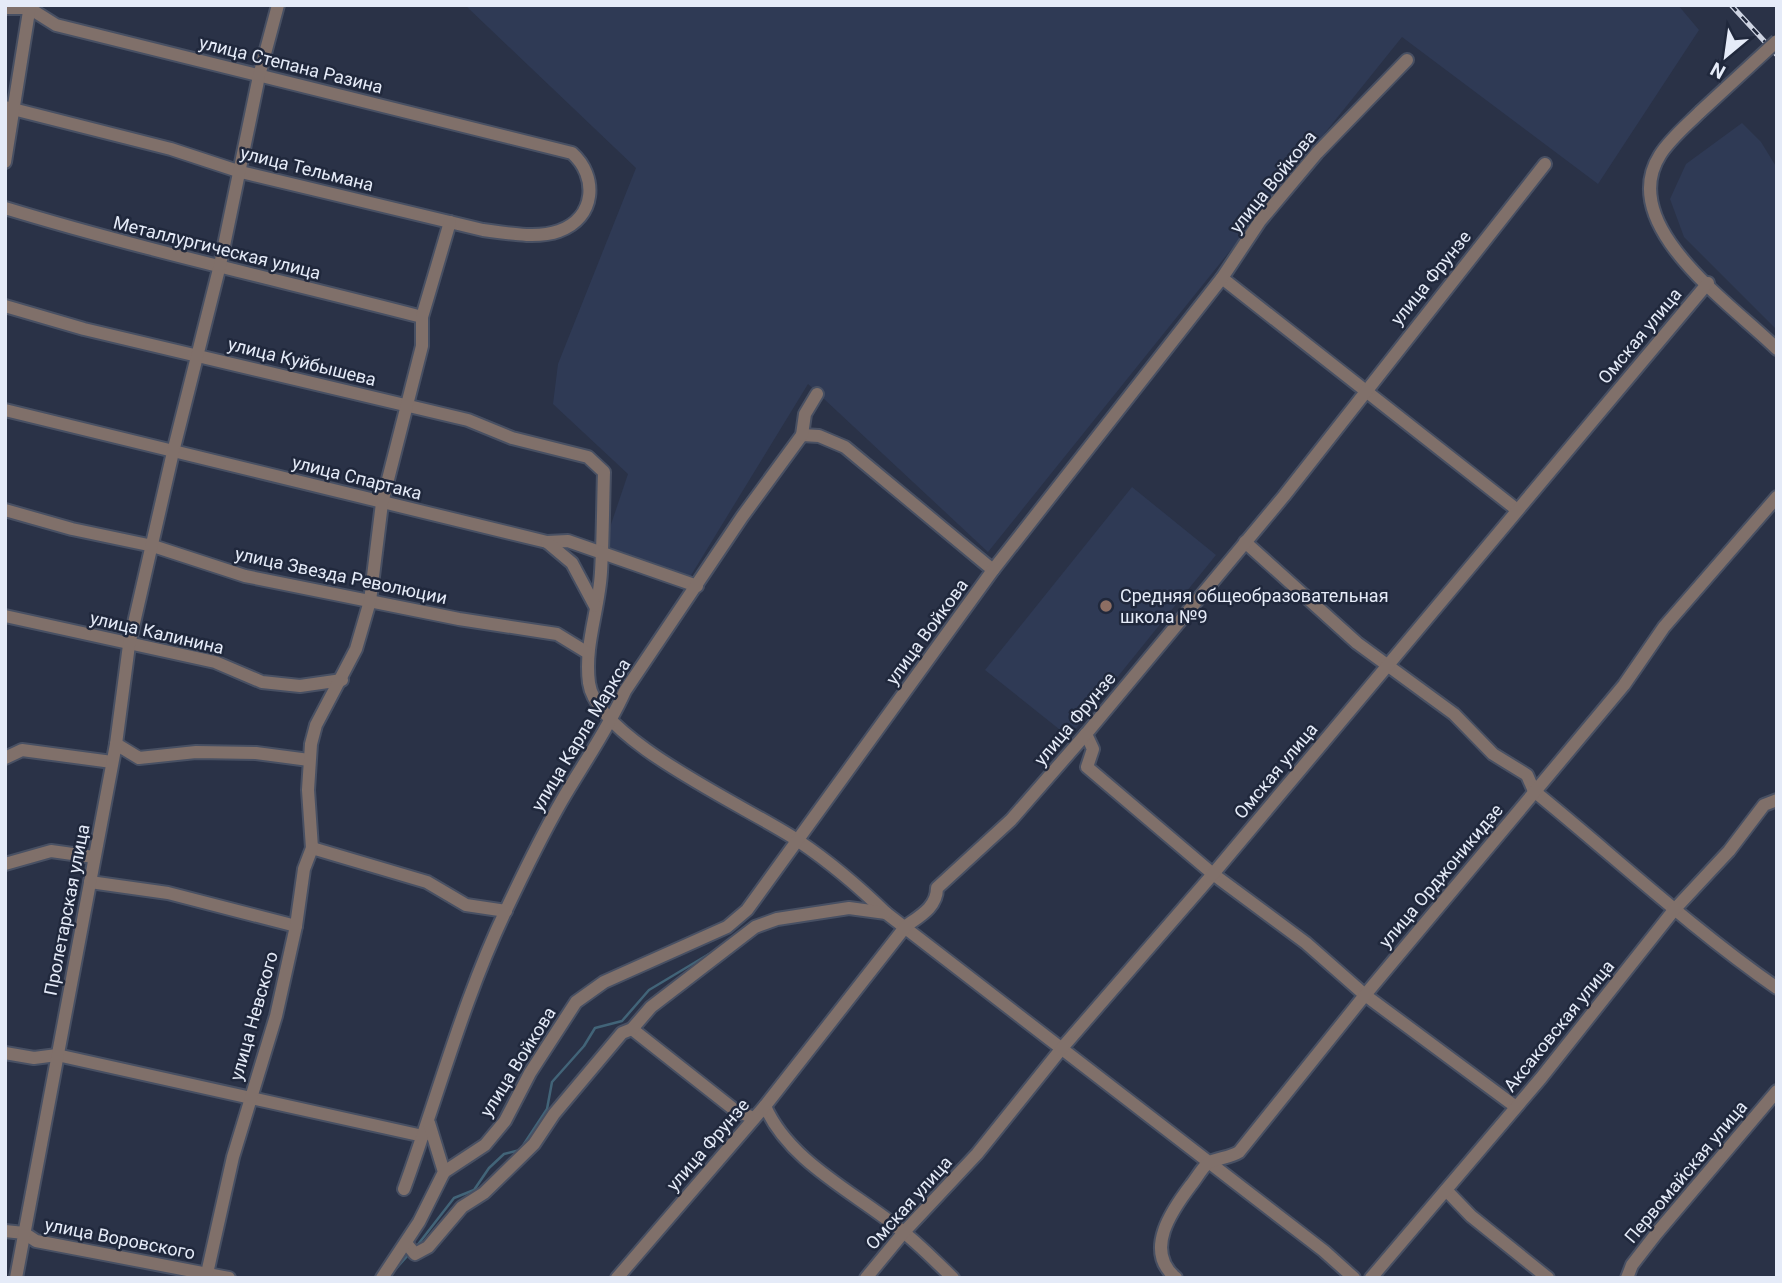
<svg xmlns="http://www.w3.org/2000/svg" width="1782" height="1283" font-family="Roboto,sans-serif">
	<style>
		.built { fill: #2f3a55 }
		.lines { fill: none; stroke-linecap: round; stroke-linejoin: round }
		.stream { stroke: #426478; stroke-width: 2.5 }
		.minor-casing { stroke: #485063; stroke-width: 16 }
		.minor { stroke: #80706a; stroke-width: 12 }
		.rail-casing { stroke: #ced4e2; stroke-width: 5 }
		.rail { stroke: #20283c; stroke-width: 2.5; stroke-dasharray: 8; stroke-linecap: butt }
		.minor-bridge-casing { stroke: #485063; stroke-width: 16; stroke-linecap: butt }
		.minor-bridge { stroke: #80706a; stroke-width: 12 }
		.education-dot { fill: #8d6e63; stroke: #20283c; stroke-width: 2.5 }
		.labels { text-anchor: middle; stroke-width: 5; stroke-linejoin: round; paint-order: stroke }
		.street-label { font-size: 18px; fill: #e5ebf8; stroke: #20283c }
		.poi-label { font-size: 18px; fill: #e5ebf8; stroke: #20283c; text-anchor: start }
	</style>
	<rect width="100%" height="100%" fill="#2a3247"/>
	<g class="built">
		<path d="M465,5H1678L1699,30L1598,184L1402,37L988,552L808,384L690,577L603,548L628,474L553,404L558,364L636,168Z"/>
		<path d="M1742,123L1761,142L1777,168V330L1684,237L1670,199L1686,164Z"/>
		<path d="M1132,487L1216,555L1069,737L985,670Z"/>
	</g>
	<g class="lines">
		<g class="stream">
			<path d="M416,1247L454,1198L474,1190L489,1168L504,1154L520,1150L547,1109L552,1082L584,1046L595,1028L622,1021L649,990L714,951"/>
			<path d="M392,1273L409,1254"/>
		</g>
		<defs>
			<g id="minor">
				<path d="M5,8H29L56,25L572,153C598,176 596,218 559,231C537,239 506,233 483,230L241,172L171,149L5,107"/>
				<path d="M1700,112C1687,125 1670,139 1660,155C1615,226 1733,305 1777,349"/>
				<path d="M5,162L30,5"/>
				<path d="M5,208C143,250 283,281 422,317"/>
				<path d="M1222,278L1516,509"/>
				<path d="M5,306L84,329L468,420L512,438L588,457L604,472C603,505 603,539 601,572C599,610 584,645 589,683C597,741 754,810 800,842C831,863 859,887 886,913L1324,1251L1354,1278"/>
				<path d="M5,410L547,542L568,541L697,586"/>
				<path d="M802,435L819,436L845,447L993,570"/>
				<path d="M5,510L72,529L153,546L245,576L459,619L557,634L588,653"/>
				<path d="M547,542L572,563L595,606"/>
				<path d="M1245,542L1357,643L1454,714L1493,754L1527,775L1534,791C1615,857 1691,928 1777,988"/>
				<path d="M5,616L215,662L262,682L300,686L342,680"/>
				<path d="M1086,734L1093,749L1087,767L1213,874L1306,943L1365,995L1516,1107"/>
				<path d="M116,744L139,758L196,752L256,753L309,760"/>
				<path d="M5,758L22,750L112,762"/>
				<path d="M312,848L427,882L466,905L506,911"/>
				<path d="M5,864L51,851L94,857"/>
				<path d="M90,882L168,893L296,926"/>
				<path d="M632,1029L736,1111L754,1118"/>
				<path d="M5,1053L34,1058L57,1055L423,1136"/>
				<path d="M765,1106C789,1162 856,1193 902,1231C920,1245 936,1262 953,1278"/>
				<path d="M444,1172L485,1145L505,1121L530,1073L576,1002L604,982L727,927L747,910L993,570L1222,278L1260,221L1317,153L1407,60"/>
				<path d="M404,1189C438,1096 463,1000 506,910C523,874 541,837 561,802C583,764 607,731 625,691L742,517L802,435L805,414L817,394"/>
				<path d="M1446,1190L1471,1216L1548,1278"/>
				<path d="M5,1231L24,1233L36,1241L229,1278"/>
				<path d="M406,1243L415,1254L428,1247L462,1207L484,1193L534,1144L554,1114L622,1033L632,1029L651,1007L755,927L777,919L849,908L886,913"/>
				<path d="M16,1278L116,744L129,645L173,452L220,265L259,76L278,5"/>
				<path d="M206,1278L233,1157L276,1016L296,926L304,869L312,848L308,790L311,744L316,725L356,649L370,601L382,503L422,346V317L450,222"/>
				<path d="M382,1278L419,1222L444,1172L429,1123"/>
				<path d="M617,1278L765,1106L906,926C920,916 937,907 937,888L1011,820L1086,734L1284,496L1545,164"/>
				<path d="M866,1278L904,1232L977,1154L1062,1048L1213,874L1708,283"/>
				<path d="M1176,1278C1143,1251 1172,1210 1191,1185C1196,1179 1202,1168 1208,1163C1216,1158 1230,1158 1239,1152L1365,995L1624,685L1664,627L1777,497"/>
				<path d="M1371,1278L1541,1078L1674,910L1729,851L1764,805L1777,800"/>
				<path d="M1627,1278L1632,1265L1656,1234L1777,1091"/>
			</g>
		</defs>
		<use href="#minor" class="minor-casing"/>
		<use href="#minor" class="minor"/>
		<defs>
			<path id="rail" d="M1731,5L1777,55"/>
		</defs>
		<use href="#rail" class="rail-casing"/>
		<use href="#rail" class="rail"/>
		<defs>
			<path id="minor-bridge" d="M1700,112L1777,41"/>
		</defs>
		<use href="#minor-bridge" class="minor-bridge-casing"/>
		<use href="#minor-bridge" class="minor-bridge"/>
	</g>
	<circle class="education-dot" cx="1106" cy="606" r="7"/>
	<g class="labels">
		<g class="street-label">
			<text transform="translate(291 65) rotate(14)" y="6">улица Степана Разина</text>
			<text transform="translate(307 169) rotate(14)" y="6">улица Тельмана</text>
			<text transform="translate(1273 182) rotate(-51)" y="6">улица Войкова</text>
			<text transform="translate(217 248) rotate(14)" y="6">Металлургическая улица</text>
			<text transform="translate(1431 278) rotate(-51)" y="6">улица Фрунзе</text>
			<text transform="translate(1640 336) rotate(-50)" y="6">Омская улица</text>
			<text transform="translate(302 362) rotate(14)" y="6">улица Куйбышева</text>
			<text transform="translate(357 478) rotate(14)" y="6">улица Спартака</text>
			<text transform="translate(341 576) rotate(12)" y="6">улица Звезда Революции</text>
			<text transform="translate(927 632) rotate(-54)" y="6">улица Войкова</text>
			<text transform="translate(157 633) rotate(13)" y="6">улица Калинина</text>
			<text transform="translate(1075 719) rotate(-50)" y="6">улица Фрунзе</text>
			<text transform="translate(581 735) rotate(-59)" y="6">улица Карла Маркса</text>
			<text transform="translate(1276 771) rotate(-50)" y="6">Омская улица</text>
			<text transform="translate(1441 876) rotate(-50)" y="6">улица Орджоникидзе</text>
			<text transform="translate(67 910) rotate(-79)" y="6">Пролетарская улица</text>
			<text transform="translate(254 1016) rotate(-74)" y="6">улица Невского</text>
			<text transform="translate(1559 1026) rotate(-51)" y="6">Аксаковская улица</text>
			<text transform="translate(518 1062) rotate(-58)" y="6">улица Войкова</text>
			<text transform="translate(708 1145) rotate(-49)" y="6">улица Фрунзе</text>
			<text transform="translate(1686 1172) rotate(-50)" y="6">Первомайская улица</text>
			<text transform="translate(909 1203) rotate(-48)" y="6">Омская улица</text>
			<text transform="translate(120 1239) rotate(11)" y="6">улица Воровского</text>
		</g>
		<g class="poi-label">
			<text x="1120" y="602">Средняя общеобразовательная<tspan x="1120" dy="21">школа №9</tspan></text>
		</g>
	</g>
	<rect width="1782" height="1283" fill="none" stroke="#e5ebf8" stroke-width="14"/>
	<g transform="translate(1726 56) rotate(209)" stroke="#20283c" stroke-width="5" paint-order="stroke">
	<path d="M0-5L12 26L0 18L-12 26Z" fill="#e5ebf8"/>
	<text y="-10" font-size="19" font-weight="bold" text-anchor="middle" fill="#e5ebf8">N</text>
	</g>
</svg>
